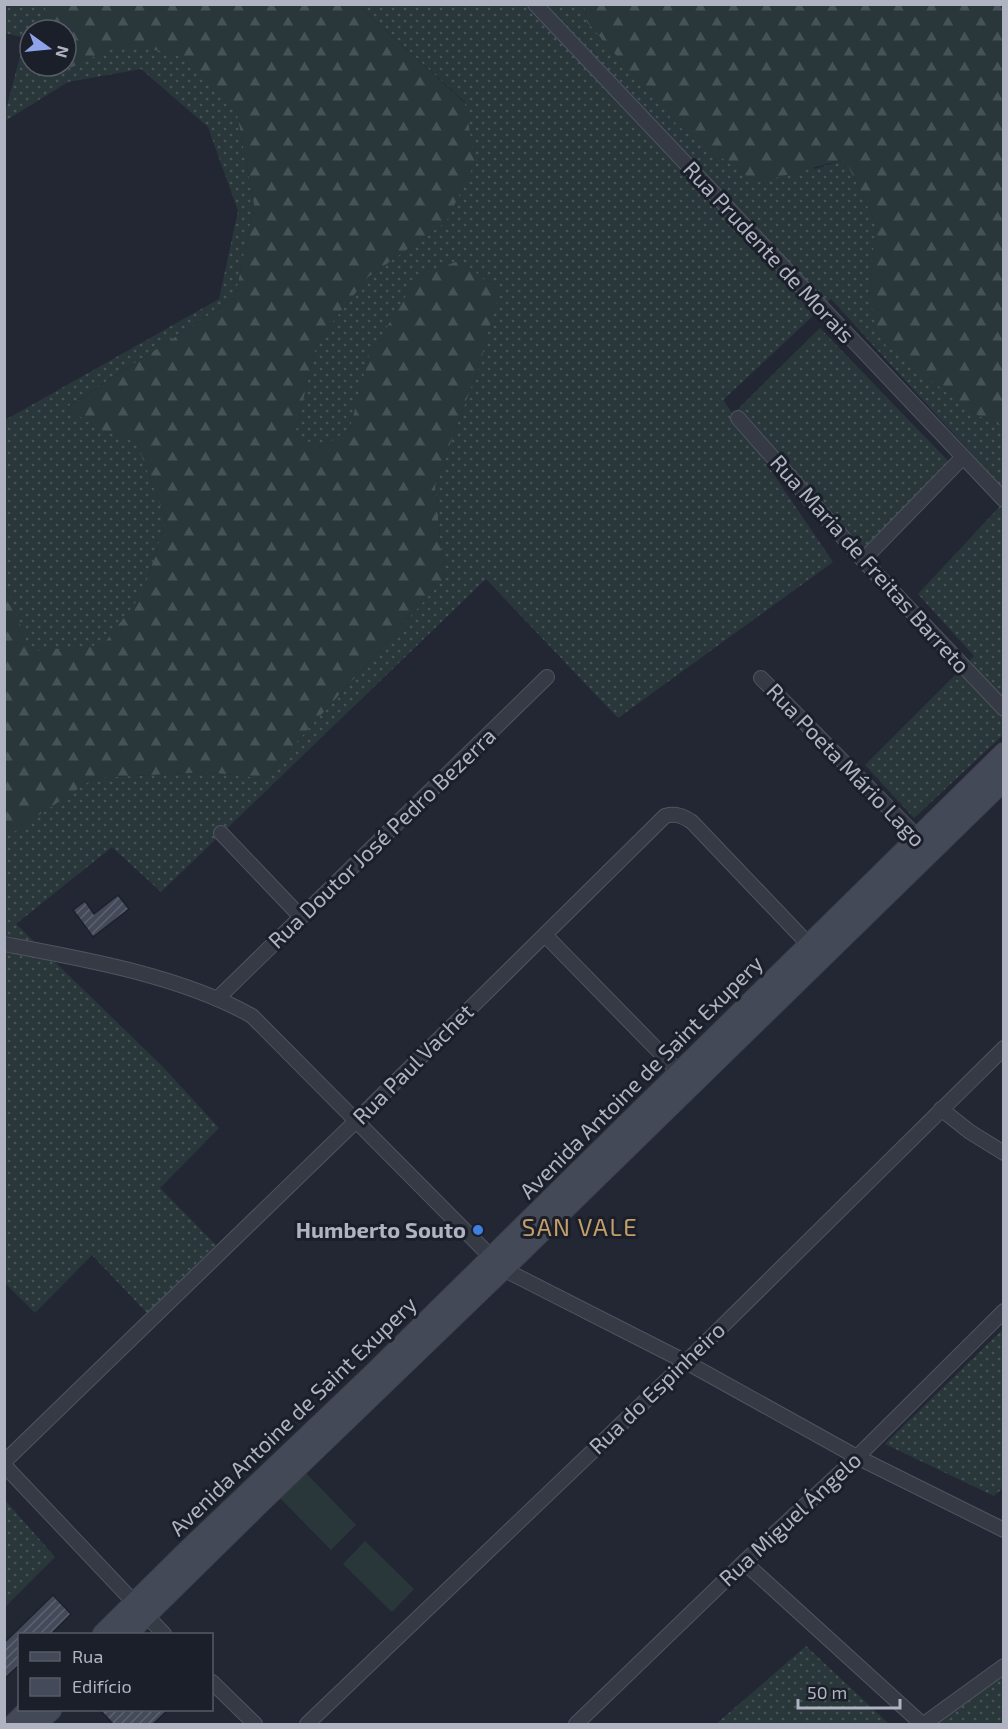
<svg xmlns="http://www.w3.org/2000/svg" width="1008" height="1729" font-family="'Exo 2',sans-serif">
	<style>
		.grass { fill: url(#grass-dots) }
		.forest { fill: url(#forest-firs) }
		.garden { fill: #29373a }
		.building { fill: url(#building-hatch); stroke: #1d212c; stroke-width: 1.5 }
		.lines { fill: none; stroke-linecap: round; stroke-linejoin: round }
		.street-casing { stroke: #505460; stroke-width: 16 }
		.secondary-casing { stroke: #3f434f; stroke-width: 22 }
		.street { stroke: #363a45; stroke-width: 14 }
		.secondary { stroke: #444958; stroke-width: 20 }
		.shop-dot { fill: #3f7fe0; stroke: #1b1f2a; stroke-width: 2 }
		.labels { text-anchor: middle; stroke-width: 6; stroke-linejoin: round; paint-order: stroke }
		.street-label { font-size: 22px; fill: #b0b4c2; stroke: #1b1f2a }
		.poi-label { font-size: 22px; font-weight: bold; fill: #b0b4c2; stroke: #1b1f2a; text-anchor: end }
		.neighbourhood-label { font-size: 24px; letter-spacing: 1.5px; fill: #c49f69; stroke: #1b1f2a }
	</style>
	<defs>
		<pattern id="grass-dots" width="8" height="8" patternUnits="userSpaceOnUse" patternTransform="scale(1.5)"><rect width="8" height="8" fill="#29373a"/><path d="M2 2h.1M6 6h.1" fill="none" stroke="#465255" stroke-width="1.8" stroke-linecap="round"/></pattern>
		<pattern id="forest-firs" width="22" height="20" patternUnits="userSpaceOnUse" patternTransform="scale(1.5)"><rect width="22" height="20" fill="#29373a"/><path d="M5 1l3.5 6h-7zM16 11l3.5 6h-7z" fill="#465255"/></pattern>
		<pattern id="building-hatch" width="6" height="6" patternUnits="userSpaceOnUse" patternTransform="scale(1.5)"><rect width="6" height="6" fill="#444a59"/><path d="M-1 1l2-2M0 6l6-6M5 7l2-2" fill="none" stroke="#5c626f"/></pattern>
	</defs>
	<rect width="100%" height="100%" fill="#232734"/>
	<g class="grass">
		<path d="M5,5H47L37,30H30V66H53L57,73L117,46L180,52L237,113L254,205L235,298L67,407L103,431L136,441L166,520L143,593L104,645L29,652L5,584V420L219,299L238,211L208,127L141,69L68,82L5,121V113L25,38L5,33Z"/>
		<path d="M358,5H584L587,22L815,169L845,159L876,224L869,298L971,412L1003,427V488L831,299L723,400L733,414L820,328L954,467L870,553L734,416L833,562L618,718L486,579L161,892L112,847L16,924L163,1067L219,1128L160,1188L216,1245L147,1313L92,1255L35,1313L5,1283L4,838L94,778L207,772L264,778L444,579L435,485L480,363L369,356L350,428L321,450L295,434L317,342L368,277L446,222L465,102Z"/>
		<path d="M1003,503V735L914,818L865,765L974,656L918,594Z"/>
		<path d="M1003,1329V1488L994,1496L885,1444Z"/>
		<path d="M4,1499L55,1557L5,1607H4Z"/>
		<path d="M806,1646L889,1724H716Z"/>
		<path d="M1003,1676V1724H934Z"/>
	</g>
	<g class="forest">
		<path d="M47,5H358L465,103L475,163L446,222L368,277L317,342L295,434L321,449L350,428L369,356L418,276L461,260L499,292L480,363L435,485L444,579L264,778L207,772L94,778L5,838V584L30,651L103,645L143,593L166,520L136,441L103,431L66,408L235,298L254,205L237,113L180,53L117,46L57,74L53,66H66V30H37Z"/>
		<path d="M584,5H1003V427L971,412L882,342L869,298L876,224L845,159L756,183L678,126L587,22Z"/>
	</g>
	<g class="garden">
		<path d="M306,1473L356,1525L331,1550L280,1498Z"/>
		<path d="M365,1541L414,1589L392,1612L343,1564Z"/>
	</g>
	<g class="building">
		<path d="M118,895L129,909L93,937L73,910L85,901L94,914Z"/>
		<path d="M53,1595L71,1614L50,1635H20V1664L4,1679V1643Z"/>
		<path d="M100,1710H168L152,1725H114Z"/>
	</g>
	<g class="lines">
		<defs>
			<g id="street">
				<path d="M535,4L1004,500"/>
				<path d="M738,418L863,560L1004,709"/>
				<path d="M863,560L963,457"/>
				<path d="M761,678L923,843"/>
				<path d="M221,833L301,917"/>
				<path d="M545,935L679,1072"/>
				<path d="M4,944C84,959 182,976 252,1016L503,1269L686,1362L857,1457L1004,1530"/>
				<path d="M217,999L547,677"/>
				<path d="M941,1109L970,1132L1004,1153"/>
				<path d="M4,1462L356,1121L665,816C676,813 683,816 692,822L813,949"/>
				<path d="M4,1465L164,1634"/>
				<path d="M744,1562L922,1724"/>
				<path d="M212,1682L255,1724"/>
				<path d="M307,1724L686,1362L1004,1048"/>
				<path d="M576,1724L744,1562L857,1457L1004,1311"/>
				<path d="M924,1724L1004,1666"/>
			</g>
			<g id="secondary">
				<path d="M103,1634L185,1553L371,1376L491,1258L1004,753"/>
				<path d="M127,1634L257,1506L503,1269L1004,780"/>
				<path d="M14,1724L28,1710"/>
				<path d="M36,1724L51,1710"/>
			</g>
		</defs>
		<use href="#street" class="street-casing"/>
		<use href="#secondary" class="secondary-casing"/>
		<use href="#street" class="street"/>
		<use href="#secondary" class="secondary"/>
	</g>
	<circle class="shop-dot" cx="478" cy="1230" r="6"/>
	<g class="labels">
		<g class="street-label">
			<text transform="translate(769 252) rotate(47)" y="8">Rua Prudente de Morais</text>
			<text transform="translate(870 564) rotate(48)" y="8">Rua Maria de Freitas Barreto</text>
			<text transform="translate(846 765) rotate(46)" y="8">Rua Poeta Mário Lago</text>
			<text transform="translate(382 838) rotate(-44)" y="8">Rua Doutor José Pedro Bezerra</text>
			<text transform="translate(413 1064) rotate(-45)" y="8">Rua Paul Vachet</text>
			<text transform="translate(641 1077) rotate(-45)" y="8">Avenida Antoine de Saint Exupery</text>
			<text transform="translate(657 1388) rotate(-44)" y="8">Rua do Espinheiro</text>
			<text transform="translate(293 1416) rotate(-44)" y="8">Avenida Antoine de Saint Exupery</text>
			<text transform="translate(790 1519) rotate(-43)" y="8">Rua Miguel Ángelo</text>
		</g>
		<g class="poi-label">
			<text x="466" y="1238">Humberto Souto</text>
		</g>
		<g class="neighbourhood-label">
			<text x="580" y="1236">SAN VALE</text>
		</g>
	</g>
	<rect width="1008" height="1729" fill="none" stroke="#b0b4c2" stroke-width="12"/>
	<rect x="18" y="1633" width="195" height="78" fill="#1b1f2a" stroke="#575b67" stroke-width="1.5"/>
	<rect x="30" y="1652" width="30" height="9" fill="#444958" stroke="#575b67" stroke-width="1.5"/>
	<text x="72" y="1663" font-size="18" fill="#b0b4c2">Rua</text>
	<rect x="30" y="1678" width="30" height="18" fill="#444a59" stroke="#575b67" stroke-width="1.5"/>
	<text x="72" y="1693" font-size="18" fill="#b0b4c2">Edifício</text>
	<g transform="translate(48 48) rotate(105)"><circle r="28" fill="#1b1f2a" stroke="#575b67" stroke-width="1.5"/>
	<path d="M0-4.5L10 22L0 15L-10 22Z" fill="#8ea3e9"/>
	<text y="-9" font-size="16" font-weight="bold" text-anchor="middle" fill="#b0b4c2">N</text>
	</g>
	<path d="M798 1699v9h102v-9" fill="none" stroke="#b0b4c2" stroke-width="3"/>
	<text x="807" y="1699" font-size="18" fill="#b0b4c2" stroke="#1b1f2a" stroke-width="4.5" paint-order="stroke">50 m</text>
</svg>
